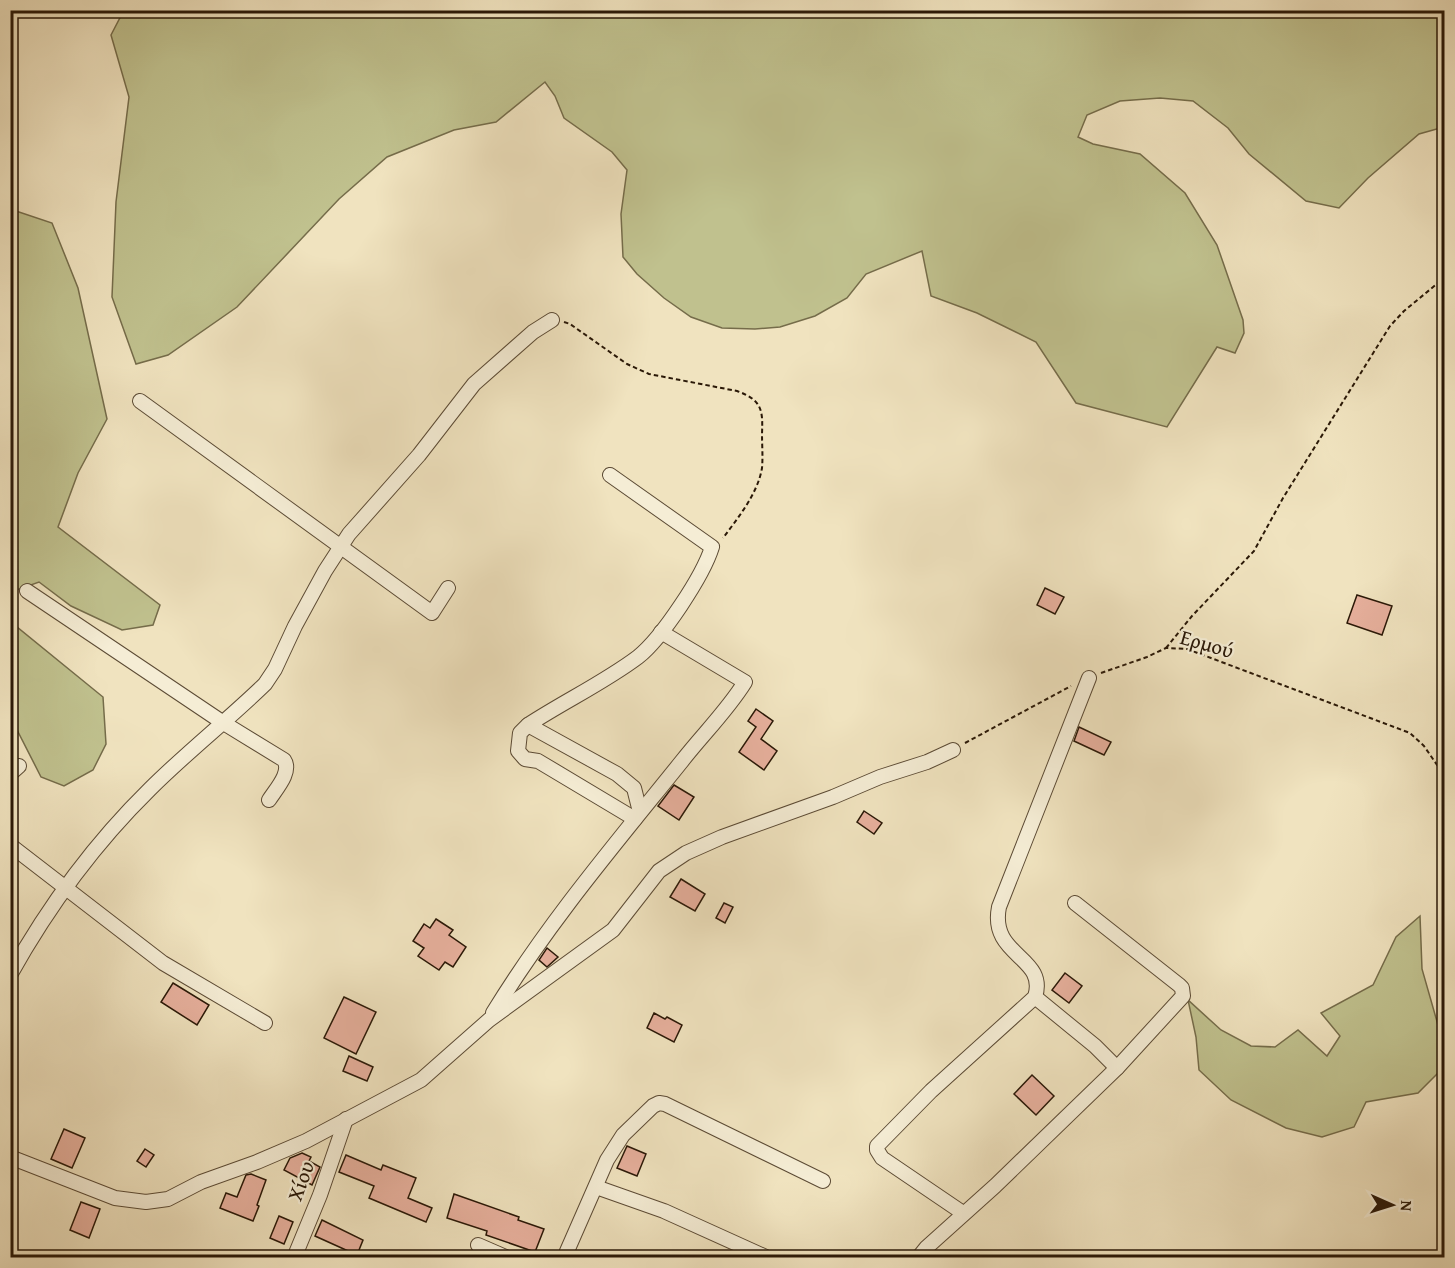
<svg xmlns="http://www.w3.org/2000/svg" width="1455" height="1268" font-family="'Gentium Book Plus',serif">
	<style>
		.green { fill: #c0c18e; stroke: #756c4a; stroke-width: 1.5 }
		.building { fill: #e7b09d; stroke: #2a1807; stroke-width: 1.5 }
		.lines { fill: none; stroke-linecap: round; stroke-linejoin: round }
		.minor-casing { stroke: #5c4b35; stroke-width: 16 }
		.path { stroke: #2a1807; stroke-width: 2; stroke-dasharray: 4.5 3; stroke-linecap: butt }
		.minor { stroke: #f5edd5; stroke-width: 14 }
		.labels { text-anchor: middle; stroke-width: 4.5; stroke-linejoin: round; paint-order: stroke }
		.street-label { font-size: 21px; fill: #2a1807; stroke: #f5edd5 }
	</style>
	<rect width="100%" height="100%" fill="#f0e3bf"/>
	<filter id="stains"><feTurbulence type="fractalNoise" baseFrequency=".00333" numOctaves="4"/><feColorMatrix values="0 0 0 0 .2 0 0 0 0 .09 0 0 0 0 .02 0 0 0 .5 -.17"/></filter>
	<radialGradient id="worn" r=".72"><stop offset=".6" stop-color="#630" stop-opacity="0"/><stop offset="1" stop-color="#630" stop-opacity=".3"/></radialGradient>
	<g class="green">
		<path d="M124,10L1444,11V127L1419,134L1368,178L1339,208L1306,201L1249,154L1228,128L1193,101L1160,98L1120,101L1087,115L1078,137L1093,144L1140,154L1185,193L1217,245L1243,320L1244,333L1235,353L1217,347L1167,427L1076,403L1036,342L977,313L931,296L922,251L866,274L847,298L815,316L780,327L755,329L722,328L691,317L664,298L637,274L623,257L621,214L627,170L612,152L564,118L555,96L545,82L496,122L454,130L387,157L339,199L237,307L168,355L136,364L112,297L116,202L129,97L111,35Z"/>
		<path d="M10,209L52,223L78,288L107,419L78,473L58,527L160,605L153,625L122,630L71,606L39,582L11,592Z"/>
		<path d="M10,618L11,622L103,697L106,744L93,770L64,786L41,777L11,718Z"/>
		<path d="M1420,916L1422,969L1438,1025L1442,1069L1418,1093L1366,1102L1354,1127L1322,1137L1286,1128L1231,1100L1199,1070L1196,1037L1188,1000L1221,1030L1251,1046L1275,1047L1298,1030L1327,1056L1340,1036L1321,1013L1373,985L1396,937Z"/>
	</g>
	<g class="building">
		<path d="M1045,588L1064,597L1055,614L1037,605Z"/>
		<path d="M1357,595L1392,606L1382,635L1347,623Z"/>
		<path d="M756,709L773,721L761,739L777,751L764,770L739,752L756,727L748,721Z"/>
		<path d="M1079,727L1111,742L1104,755L1074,741Z"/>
		<path d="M674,785L694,797L679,820L658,806Z"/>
		<path d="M864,811L882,823L874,834L857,822Z"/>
		<path d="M681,879L705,894L695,911L670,897Z"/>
		<path d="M724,903L733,907L725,923L716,918Z"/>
		<path d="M436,919L453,930L449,935L466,947L453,967L445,962L439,970L418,956L424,948L413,941L424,924L430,928Z"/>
		<path d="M547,948L558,957L547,967L539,960Z"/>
		<path d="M1065,973L1082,986L1069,1003L1052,990Z"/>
		<path d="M173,983L209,1005L197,1025L161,1002Z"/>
		<path d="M344,997L376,1012L356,1054L324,1038Z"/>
		<path d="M654,1013L665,1019L667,1017L682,1025L674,1042L647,1028Z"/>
		<path d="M349,1056L373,1067L367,1081L343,1071Z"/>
		<path d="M1032,1075L1054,1096L1036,1115L1014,1094Z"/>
		<path d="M64,1129L85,1138L72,1168L51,1159Z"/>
		<path d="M627,1146L646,1154L637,1176L617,1168Z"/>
		<path d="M145,1149L154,1155L146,1167L137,1161Z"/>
		<path d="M302,1153L311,1157L309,1161L320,1167L312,1185L284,1170L290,1158Z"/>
		<path d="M346,1155L381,1170L383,1165L416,1178L408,1198L432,1208L426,1222L369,1198L374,1186L339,1172Z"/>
		<path d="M251,1174L266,1180L257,1205L259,1206L253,1221L220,1208L226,1193L237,1197L246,1175Z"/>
		<path d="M454,1194L519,1217L518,1220L544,1229L535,1252L486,1235L487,1231L447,1218Z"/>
		<path d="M81,1202L100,1209L89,1238L70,1230Z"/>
		<path d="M279,1216L293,1222L284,1244L270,1238Z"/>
		<path d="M322,1220L363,1240L357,1255L315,1236Z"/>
	</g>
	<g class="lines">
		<defs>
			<g id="minor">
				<path d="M140,401L432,613L448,588"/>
				<path d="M610,475L712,547C703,576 662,638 638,657C605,682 563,702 528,725L617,774L634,788L640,812"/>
				<path d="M27,591L222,722L284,760C292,772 276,789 269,800"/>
				<path d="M528,725L520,733L518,751L525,759L538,761L635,819"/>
				<path d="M10,774L19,766"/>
				<path d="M10,845L163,963L265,1023"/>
				<path d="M10,975C48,907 95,843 150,789C187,752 228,720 265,684L275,669L295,626L325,571L349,534L419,455L474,384L533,332L552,320"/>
				<path d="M1035,997L1095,1046L1117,1068"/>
				<path d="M493,1013C548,923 616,843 682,761C703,734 727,711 745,682L661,632"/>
				<path d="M10,1157L115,1198L146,1202L168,1199L201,1182L257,1162L306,1141L421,1080L489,1020L613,930L659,871L686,853L722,837L833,797L880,777L927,762L953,750"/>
				<path d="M596,1187L664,1211L768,1258"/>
				<path d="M963,1213L882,1158L877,1150V1146L931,1091L1035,997C1048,956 989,957 999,907L1089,678"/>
				<path d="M478,1245L508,1258"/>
				<path d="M294,1258L320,1195L346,1119"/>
				<path d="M564,1258L607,1160L623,1135L653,1106L659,1103L665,1104L823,1181"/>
				<path d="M918,1258L926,1248L995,1186L1117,1068L1183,996L1182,988L1179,985L1075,903"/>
			</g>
		</defs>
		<use href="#minor" class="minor-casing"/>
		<g class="path">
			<path d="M564,322L570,324L627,364L649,374L737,391C762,400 763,410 762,434C762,445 763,457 762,468C758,493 738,518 723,538"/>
			<path d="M1166,648L1192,616L1254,551L1283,498L1390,326L1404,311L1444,278"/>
			<path d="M1101,673L1147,657L1166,648L1187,649L1410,733L1424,746L1444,775"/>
			<path d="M965,743L1071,686"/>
			<path d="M1444,918V921"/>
		</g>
		<use href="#minor" class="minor"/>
	</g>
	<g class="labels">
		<g class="street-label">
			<text transform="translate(1207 644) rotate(16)" y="7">Ερμού</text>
			<text transform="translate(301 1181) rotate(-70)" y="7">Χίου</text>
		</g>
	</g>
	<rect width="1455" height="1268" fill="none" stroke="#f0e3bf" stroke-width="36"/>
	<rect x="12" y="12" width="1431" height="1244" fill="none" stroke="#2a1807" stroke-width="3"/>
	<rect x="18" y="18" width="1419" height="1232" fill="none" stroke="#2a1807" stroke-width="1.5"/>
	<g transform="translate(1392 1205) rotate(93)" stroke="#f5edd5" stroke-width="4.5" paint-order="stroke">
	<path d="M0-4.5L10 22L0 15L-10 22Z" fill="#2a1807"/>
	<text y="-9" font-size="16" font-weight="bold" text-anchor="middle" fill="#2a1807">N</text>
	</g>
	<rect width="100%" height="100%" filter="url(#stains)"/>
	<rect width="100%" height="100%" fill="url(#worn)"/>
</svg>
